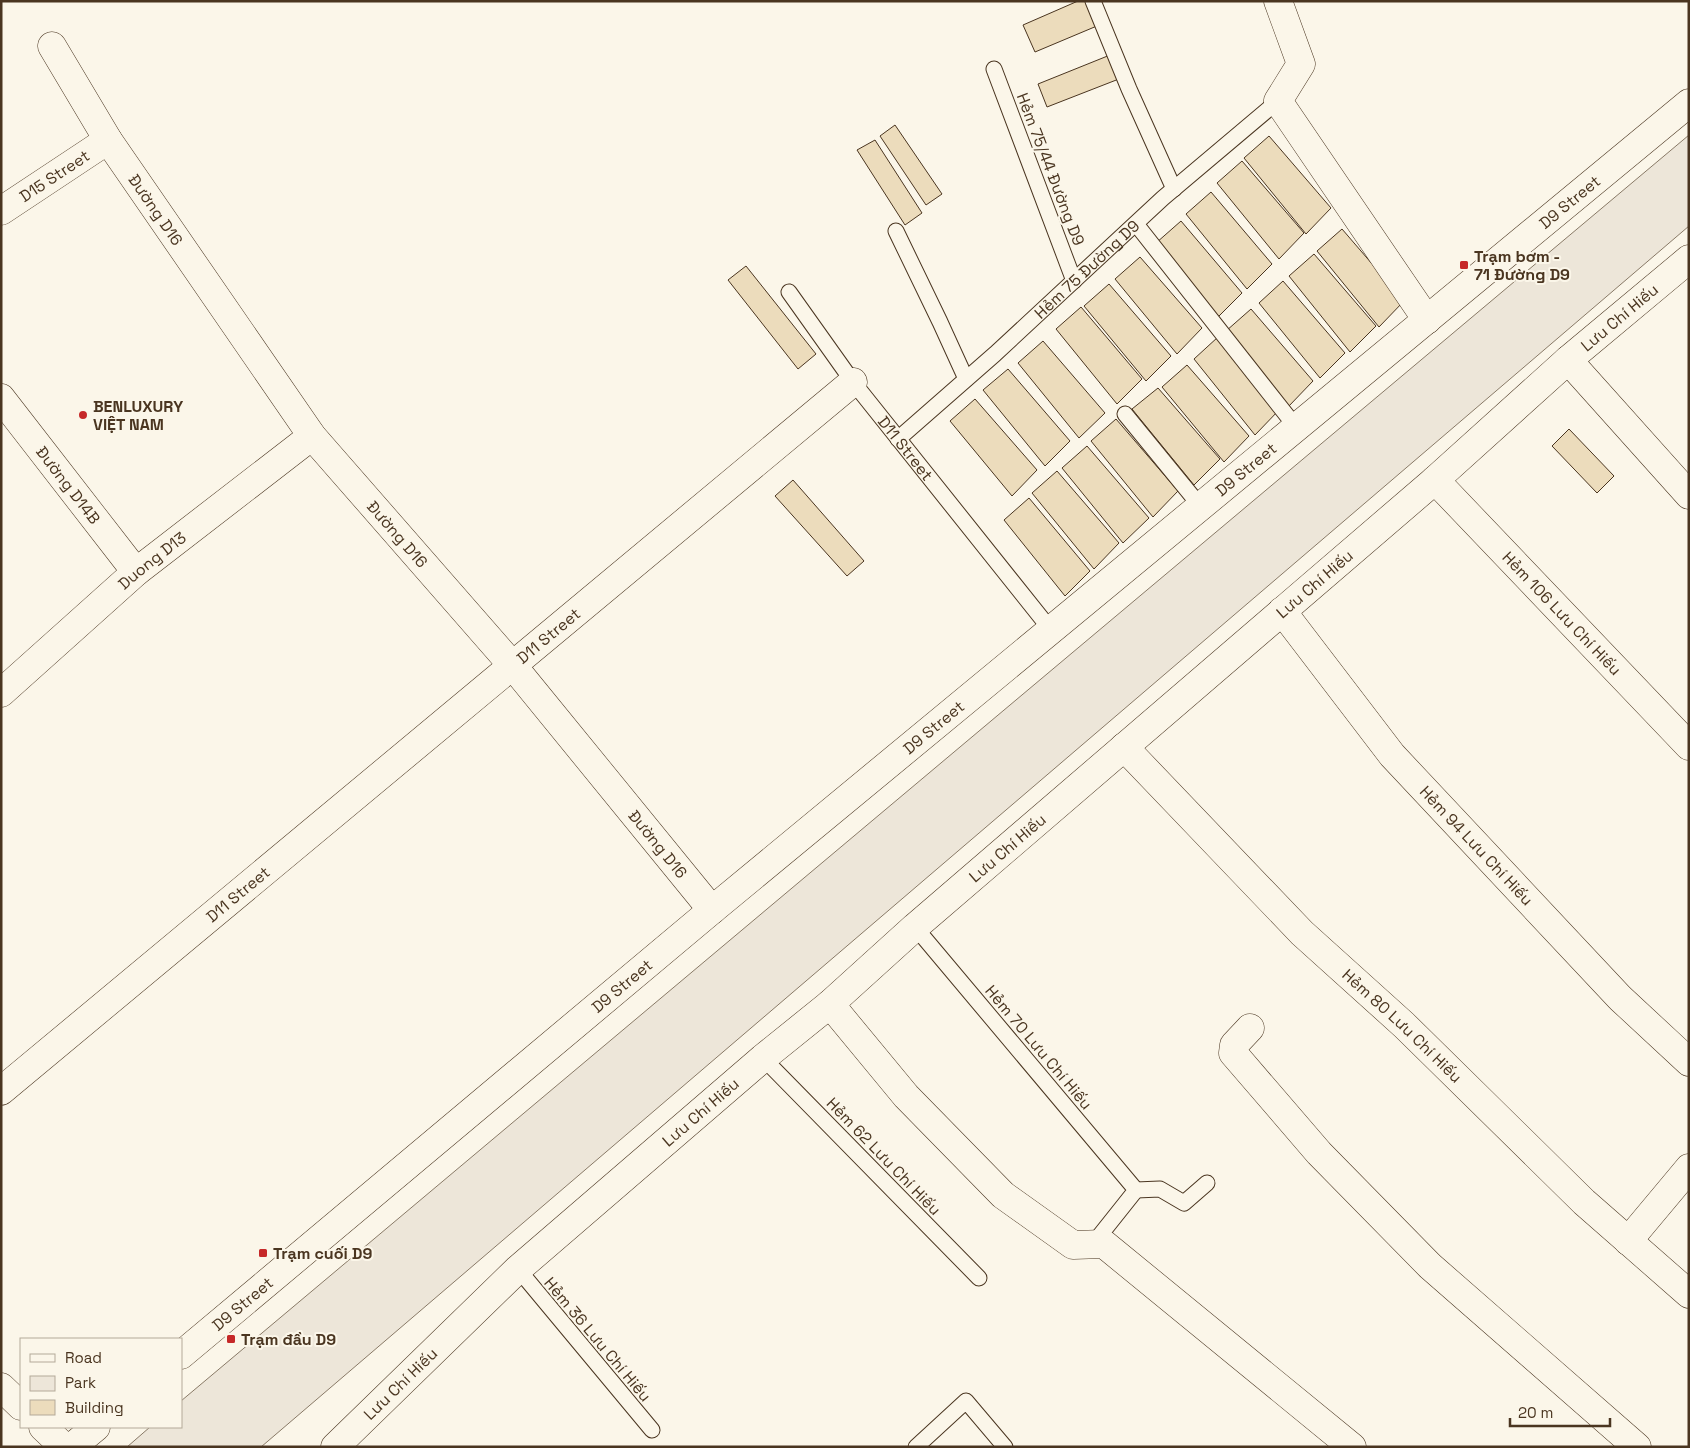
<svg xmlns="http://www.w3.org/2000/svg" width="1690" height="1448" font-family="'Space Grotesk',sans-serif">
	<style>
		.green { fill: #ede6d9; stroke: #887966 }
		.building { fill: #ecdcbc; stroke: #4a3520 }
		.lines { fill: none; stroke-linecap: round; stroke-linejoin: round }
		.lane-casing { stroke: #4a3520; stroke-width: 17 }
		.street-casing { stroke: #4a3520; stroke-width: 29 }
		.lane { stroke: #fbf6e9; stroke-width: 15 }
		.street { stroke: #fbf6e9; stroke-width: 28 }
		.poi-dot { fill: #c62828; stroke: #fbf6e9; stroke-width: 2 }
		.labels { text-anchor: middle; stroke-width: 4; stroke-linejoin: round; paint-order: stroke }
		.street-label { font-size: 16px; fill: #4a3520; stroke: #fbf6e9 }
		.poi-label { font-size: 16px; font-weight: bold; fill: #4a3520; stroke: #fbf6e9; text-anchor: start }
	</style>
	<rect width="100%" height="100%" fill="#fbf6e9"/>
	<path class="green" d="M1689,135V226L261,1447H127L150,1427H181V1401Z"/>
	<g class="building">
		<path d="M1078,1H1095L1104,23L1035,52L1023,25Z"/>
		<path d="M1115,53L1124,77L1047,107L1038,84Z"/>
		<path d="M895,125L942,194L926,205L880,136Z"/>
		<path d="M1269,136L1331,208L1306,234L1244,158Z"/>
		<path d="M875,140L922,213L905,225L857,150Z"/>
		<path d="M1242,161L1304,233L1279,259L1217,183Z"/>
		<path d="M1211,192L1272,264L1247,289L1186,214Z"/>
		<path d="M1181,221L1242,293L1217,318L1156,243Z"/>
		<path d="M1342,229L1404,301L1379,327L1317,251Z"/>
		<path d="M1314,254L1376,326L1350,352L1289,276Z"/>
		<path d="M1140,257L1202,328L1177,354L1115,279Z"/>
		<path d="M746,266L816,354L798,369L728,280Z"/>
		<path d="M1283,281L1345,353L1320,378L1259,303Z"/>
		<path d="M1109,284L1171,356L1146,381L1084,306Z"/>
		<path d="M1081,307L1142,379L1117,404L1056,329Z"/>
		<path d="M1251,309L1313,381L1288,407L1226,331Z"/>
		<path d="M1218,337L1280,409L1255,435L1194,359Z"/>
		<path d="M1043,341L1105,413L1079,438L1018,363Z"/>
		<path d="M1187,365L1249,436L1224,462L1162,387Z"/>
		<path d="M1008,369L1070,441L1045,466L983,390Z"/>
		<path d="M1158,388L1220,459L1194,485L1132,409Z"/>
		<path d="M975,399L1037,470L1012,496L950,421Z"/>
		<path d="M1116,419L1178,491L1153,517L1091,441Z"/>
		<path d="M1569,429L1614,476L1597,493L1552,446Z"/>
		<path d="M1087,446L1149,518L1123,543L1062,468Z"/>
		<path d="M1057,471L1119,543L1094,569L1032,493Z"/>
		<path d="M793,480L864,561L847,576L775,496Z"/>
		<path d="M1029,498L1090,571L1065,596L1004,520Z"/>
	</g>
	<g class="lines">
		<defs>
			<g id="lane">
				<path d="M1093,1L1129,89L1174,189"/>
				<path d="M994,69L1074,281"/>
				<path d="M1136,224L1296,427"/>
				<path d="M896,231L940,322L966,379"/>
				<path id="s1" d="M789,292L853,382L1051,630"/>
				<path d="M1125,414L1201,507"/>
				<path id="s2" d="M898,439L995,354L1163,198L1278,101"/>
				<path d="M915,927L1136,1190L1093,1244"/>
				<path d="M763,1058L979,1278"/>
				<path d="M1136,1190L1160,1189L1184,1203L1207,1183"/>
				<path d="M518,1269L652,1430"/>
				<path d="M916,1447L966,1401L1005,1447"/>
			</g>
			<g id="street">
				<path d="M1278,1L1301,64L1278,101L1427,320"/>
				<path id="s3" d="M52,46L108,140L312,436L513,666L712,910"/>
				<path id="s4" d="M1,211L108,140"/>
				<path d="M1568,360L1689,495"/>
				<path id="s5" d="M1,398L136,572"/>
				<path id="s6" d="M1435,480L1689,746"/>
				<path id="s7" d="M1282,611L1392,755L1620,998L1689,1062"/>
				<path id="s8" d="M1,693L136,572L312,436"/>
				<path id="s9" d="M1124,747L1302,933L1404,1025L1584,1202L1689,1294"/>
				<path d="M830,1004L906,1096L1003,1195L1073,1245L1104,1244L1352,1447"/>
				<path d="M1250,1028L1234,1045L1233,1053L1319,1153L1430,1266L1637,1447"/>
				<path id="s10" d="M1,1091L853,382"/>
				<path d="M1628,1241L1689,1168"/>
				<path id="s11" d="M181,1355L712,910L1689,103"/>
				<path d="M1,1387L21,1406"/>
				<path d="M43,1427L64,1447"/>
				<path d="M72,1447L96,1427"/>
				<path id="s12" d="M335,1447L518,1269L763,1058L830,1004L915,927L1435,480L1568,360L1689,259"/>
			</g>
		</defs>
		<use href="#lane" class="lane-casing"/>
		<use href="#street" class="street-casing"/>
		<use href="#lane" class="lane"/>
		<use href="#street" class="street"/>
	</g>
	<g class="poi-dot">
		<rect x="1459" y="260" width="10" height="10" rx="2.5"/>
		<circle cx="83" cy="415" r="5"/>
		<rect x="258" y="1248" width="10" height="10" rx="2.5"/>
		<rect x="226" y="1334" width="10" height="10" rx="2.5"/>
	</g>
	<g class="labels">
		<g class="street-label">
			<text transform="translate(1051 169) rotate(69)" y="6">Hẻm 75/44 Đường D9</text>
			<text dy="6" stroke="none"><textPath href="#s4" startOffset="64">D15 Street</textPath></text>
			<text dy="6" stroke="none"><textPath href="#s11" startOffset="1805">D9 Street</textPath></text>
			<text dy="6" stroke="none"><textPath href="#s3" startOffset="194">Đường D16</textPath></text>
			<text dy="6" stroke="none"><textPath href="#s2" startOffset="254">Hẻm 75 Đường D9</textPath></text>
			<text dy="6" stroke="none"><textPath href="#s12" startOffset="1711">Lưu Chí Hiếu</textPath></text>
			<text dy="6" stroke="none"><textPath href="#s1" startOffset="195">D11 Street</textPath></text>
			<text dy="6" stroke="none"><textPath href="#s11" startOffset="1385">D9 Street</textPath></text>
			<text dy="6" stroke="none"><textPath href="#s5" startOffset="110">Đường D14B</textPath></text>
			<text dy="6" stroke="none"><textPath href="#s3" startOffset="599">Đường D16</textPath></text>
			<text dy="6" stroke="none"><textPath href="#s8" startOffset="201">Duong D13</textPath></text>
			<text dy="6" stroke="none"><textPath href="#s12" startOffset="1306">Lưu Chí Hiếu</textPath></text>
			<text dy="6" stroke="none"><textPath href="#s6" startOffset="184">Hẻm 106 Lưu Chí Hiếu</textPath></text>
			<text dy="6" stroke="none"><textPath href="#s10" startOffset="712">D11 Street</textPath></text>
			<text dy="6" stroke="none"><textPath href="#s11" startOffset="980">D9 Street</textPath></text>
			<text dy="6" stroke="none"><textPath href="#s3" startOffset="1004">Đường D16</textPath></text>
			<text dy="6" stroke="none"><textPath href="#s7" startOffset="305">Hẻm 94 Lưu Chí Hiếu</textPath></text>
			<text dy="6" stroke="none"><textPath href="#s12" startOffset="901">Lưu Chí Hiếu</textPath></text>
			<text dy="6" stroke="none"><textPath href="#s10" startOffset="308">D11 Street</textPath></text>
			<text dy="6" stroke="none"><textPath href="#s11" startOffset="575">D9 Street</textPath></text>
			<text dy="6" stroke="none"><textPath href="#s9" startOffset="394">Hẻm 80 Lưu Chí Hiếu</textPath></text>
			<text transform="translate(1039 1047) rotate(50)" y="6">Hẻm 70 Lưu Chí Hiếu</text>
			<text dy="6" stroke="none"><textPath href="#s12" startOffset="496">Lưu Chí Hiếu</textPath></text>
			<text transform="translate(884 1156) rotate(46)" y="6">Hẻm 62 Lưu Chí Hiếu</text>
			<text dy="6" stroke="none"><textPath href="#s11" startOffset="80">D9 Street</textPath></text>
			<text transform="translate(598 1339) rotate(50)" y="6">Hẻm 36 Lưu Chí Hiếu</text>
			<text dy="6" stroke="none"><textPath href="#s12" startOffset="91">Lưu Chí Hiếu</textPath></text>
		</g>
		<g class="poi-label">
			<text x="1474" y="262">Trạm bơm -<tspan x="1474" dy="18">71 Đường D9</tspan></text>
			<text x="93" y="412">BENLUXURY<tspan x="93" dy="18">VIỆT NAM</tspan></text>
			<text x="273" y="1259">Trạm cuối D9</text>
			<text x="241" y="1345">Trạm đầu D9</text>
		</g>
	</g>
	<rect width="1690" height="1448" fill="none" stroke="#4a3520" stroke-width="5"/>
	<rect x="20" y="1338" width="162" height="90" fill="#fbf6e9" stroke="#b4a999"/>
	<rect x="30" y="1354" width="25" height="8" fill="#fbf6e9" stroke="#b4a999"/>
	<text x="65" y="1363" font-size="15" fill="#4a3520">Road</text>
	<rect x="30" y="1376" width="25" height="15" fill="#ede6d9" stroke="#b4a999"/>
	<text x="65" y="1388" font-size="15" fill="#4a3520">Park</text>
	<rect x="30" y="1400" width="25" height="15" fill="#ecdcbc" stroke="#b4a999"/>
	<text x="65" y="1413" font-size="15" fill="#4a3520">Building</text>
	<path d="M1510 1418v8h100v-8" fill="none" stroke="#4a3520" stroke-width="2.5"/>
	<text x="1518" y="1418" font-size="15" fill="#4a3520" stroke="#fbf6e9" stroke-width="4" paint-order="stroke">20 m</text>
</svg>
